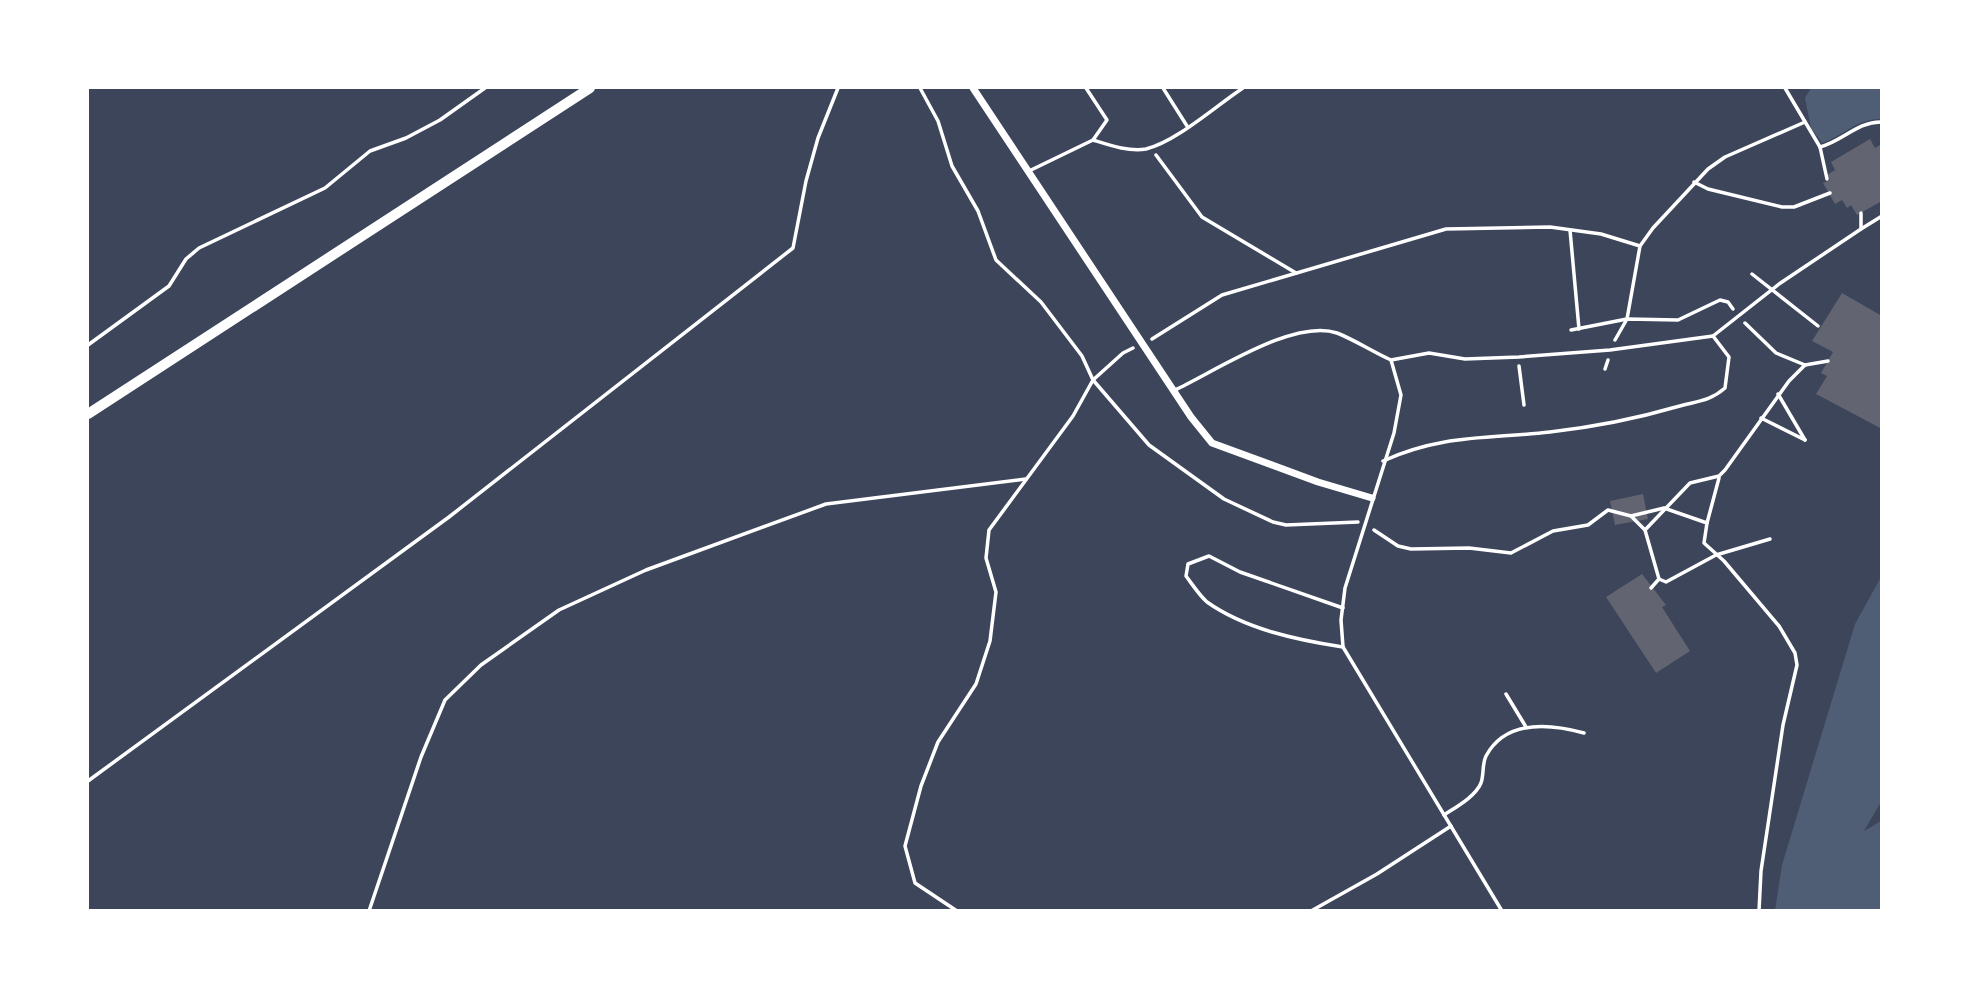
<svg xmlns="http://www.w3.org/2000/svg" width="1969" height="998" font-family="'Space Grotesk',sans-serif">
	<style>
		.green { fill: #3c4559 }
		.water { fill: #4f5d75 }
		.building { fill: #626471 }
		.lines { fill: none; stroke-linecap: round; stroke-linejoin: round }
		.path { stroke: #fff; stroke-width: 3.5 }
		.service { stroke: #fff; stroke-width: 3.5 }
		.minor { stroke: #fff; stroke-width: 7 }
		.tertiary { stroke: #fff; stroke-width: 10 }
	</style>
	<rect width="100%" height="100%" fill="#2d3142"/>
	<rect class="green" x="88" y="88" width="1793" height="822"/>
	<g class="water">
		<path d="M1811,88H1881V119C1858,118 1843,136 1822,143L1811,128L1805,98Z"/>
		<path d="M1881,577V802L1864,831L1881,821V910H1775L1782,865L1855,624Z"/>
	</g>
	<g class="building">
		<path d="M1870,139L1875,148L1880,145L1882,149V201L1857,215L1851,205L1847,208L1842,200L1835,204L1823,183L1830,180L1827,175L1835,170L1831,162Z"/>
		<path d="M1842,293L1882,316V429L1816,394L1827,376L1821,373L1833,352L1812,341Z"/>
		<path d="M1643,494L1648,519L1615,525L1610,501Z"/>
		<path d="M1642,574L1666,605L1662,607L1690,651L1656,673L1606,597Z"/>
	</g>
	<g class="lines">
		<g class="path">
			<path d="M920,88L938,121L952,166L978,211L996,260L1041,302L1082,356L1093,380L1149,445L1224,499L1273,522L1286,525L1358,522"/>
			<path d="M1785,88L1820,147"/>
			<path d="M1820,147C1843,141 1858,121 1882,122"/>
			<path d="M1820,147L1827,179"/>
			<path d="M1156,155L1202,217L1296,273"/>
			<path d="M1694,182L1708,189L1782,207H1794L1830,193"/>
			<path d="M1570,230L1579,329"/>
			<path d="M1745,323L1776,353L1805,365"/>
			<path d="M1571,330L1627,319L1678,320L1720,300L1728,302L1733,309"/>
			<path d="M1152,339L1222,295L1446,229L1550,227L1601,234L1640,246"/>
			<path d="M1615,340L1627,319L1640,246L1653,228L1708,169L1725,157L1805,122"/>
			<path d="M88,345L169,286L186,259L199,248L325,188L370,151L406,138L440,120L485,88"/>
			<path d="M1519,366L1524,405"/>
			<path d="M1605,369L1608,360"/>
			<path d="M1778,394L1805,440"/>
			<path d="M1761,418L1805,440"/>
			<path d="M1631,516L1645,530L1659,579L1651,588"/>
			<path d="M1707,523L1719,478"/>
			<path d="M1374,530L1398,546L1411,549L1469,548L1511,553L1553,531L1588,525L1608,510L1631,516L1664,508L1707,523L1704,543L1724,561L1779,626L1795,653L1797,665L1783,725L1761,871L1759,911"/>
			<path d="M1645,530L1690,483L1719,476L1725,470L1789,381L1805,365L1828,361"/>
			<path d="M1659,579L1666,582L1716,555L1770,539"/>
			<path d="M88,781L449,517L793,248L806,181L818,138L838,88"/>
			<path d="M369,911L421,757L445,700L481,665L559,610L646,570L826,504L1026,479"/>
			<path d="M957,911L915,883L905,846L921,786L938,742L976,684L990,641L996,592L986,558L989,530L1073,416L1093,380L1123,353L1133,348"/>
		</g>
		<g class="service">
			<path d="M1086,88L1107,120L1093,140"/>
			<path d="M1163,88L1187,126"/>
			<path d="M1029,171L1093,140C1109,145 1129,152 1146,149C1176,142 1217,105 1243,88"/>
			<path d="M1861,229L1882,216"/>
			<path d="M1752,274L1818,326"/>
			<path d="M1713,336L1779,284L1861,229V213"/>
			<path d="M1175,390C1214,372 1294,318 1337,333C1355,340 1373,352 1391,360L1401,395L1394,433L1345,588L1341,620L1343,647L1502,911"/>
			<path d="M1383,461C1442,434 1489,439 1550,432C1593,427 1635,419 1676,407C1696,401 1709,402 1725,388L1729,357L1713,336L1610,350L1519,357L1465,359L1429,353L1391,360"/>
			<path d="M1343,608L1240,572L1209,556L1188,564L1186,576C1192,584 1199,595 1207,602C1245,629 1297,640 1343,647"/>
			<path d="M1506,694L1526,727"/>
			<path d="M1444,815C1456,807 1475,797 1481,783C1484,775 1482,764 1486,756C1506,719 1551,724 1584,733"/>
			<path d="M1311,911L1377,874L1451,826"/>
		</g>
		<path class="minor" d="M973,88L1191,417L1212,443L1318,482L1372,498"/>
		<path class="tertiary" d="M88,414L590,88"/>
	</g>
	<rect width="1969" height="998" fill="none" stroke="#ffffff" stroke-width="178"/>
</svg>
